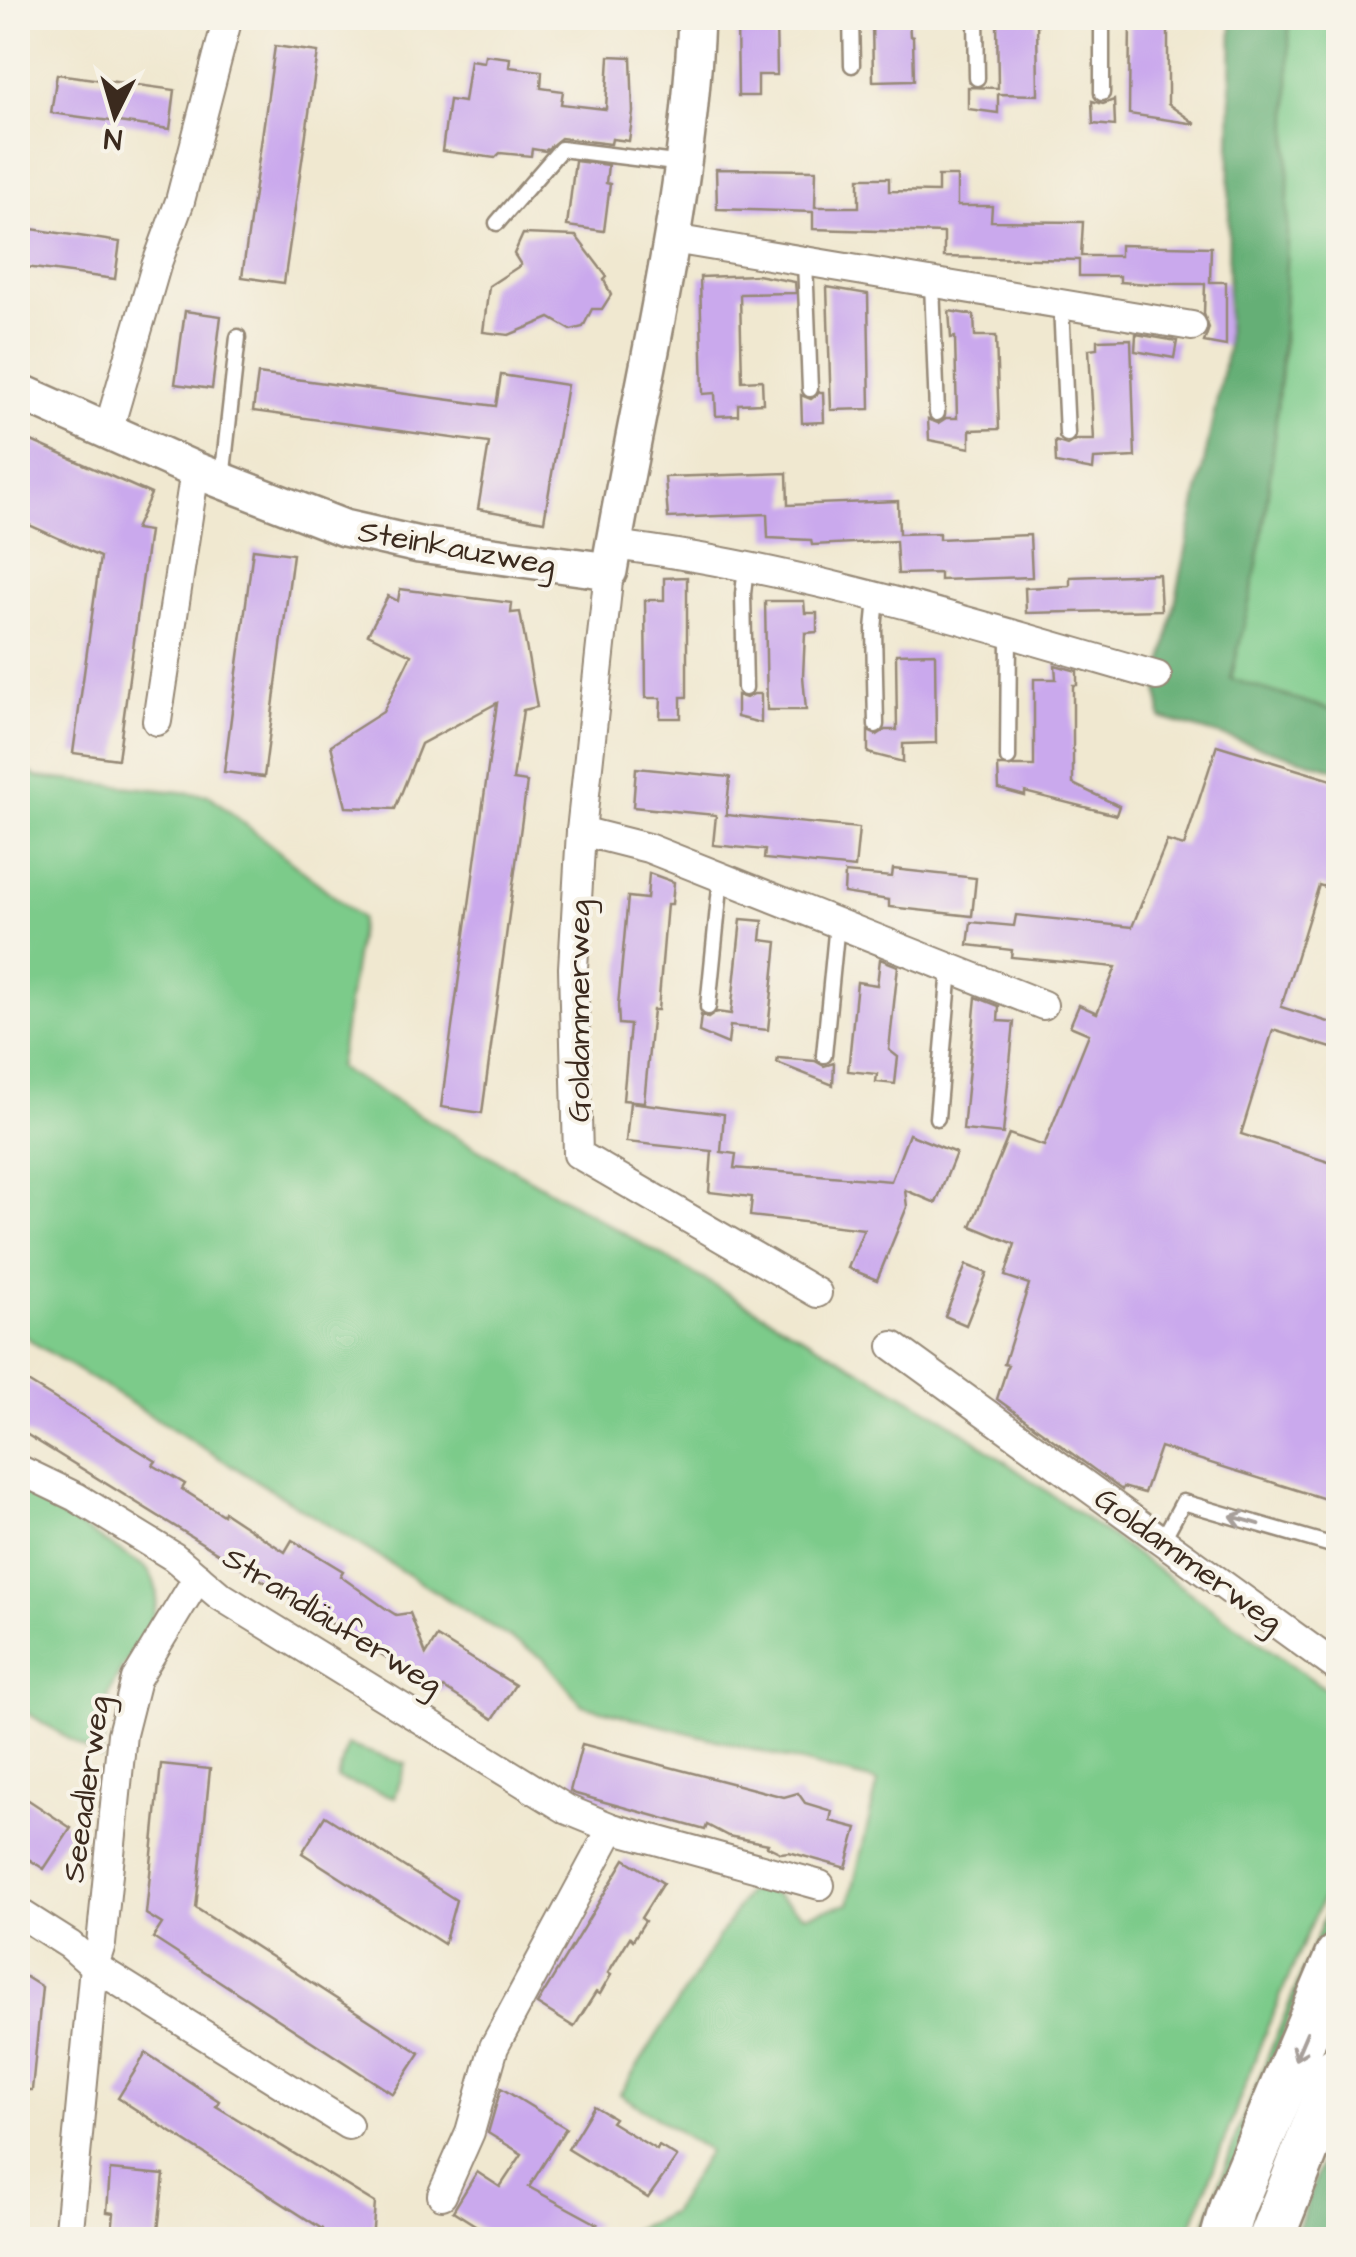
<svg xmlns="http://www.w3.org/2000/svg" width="1356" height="2257" font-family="'Architects Daughter',sans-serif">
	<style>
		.green { fill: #7ccb8a; stroke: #5c7a54; stroke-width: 2.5 }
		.forest { fill: #65af76; stroke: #506c4a; stroke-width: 2.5 }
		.building { fill: #caa9ed }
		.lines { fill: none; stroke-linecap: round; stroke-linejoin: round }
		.service-casing { stroke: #968977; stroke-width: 19 }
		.minor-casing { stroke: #968977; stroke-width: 32 }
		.tertiary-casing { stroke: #968977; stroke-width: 40 }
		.primary-casing { stroke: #968977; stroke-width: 50 }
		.service { stroke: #fff; stroke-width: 14 }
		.minor { stroke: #fff; stroke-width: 28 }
		.tertiary { stroke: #fff; stroke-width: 35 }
		.primary { stroke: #fff; stroke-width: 45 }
		.oneway { stroke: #a79f9a }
		.labels { text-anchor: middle; stroke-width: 8; stroke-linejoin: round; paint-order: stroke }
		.street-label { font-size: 32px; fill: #3b2a1e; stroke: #f7f3e8 }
	</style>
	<rect width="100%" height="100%" fill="#f7f3e8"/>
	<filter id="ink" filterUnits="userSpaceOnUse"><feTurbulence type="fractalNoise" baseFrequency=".01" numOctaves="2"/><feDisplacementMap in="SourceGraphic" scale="20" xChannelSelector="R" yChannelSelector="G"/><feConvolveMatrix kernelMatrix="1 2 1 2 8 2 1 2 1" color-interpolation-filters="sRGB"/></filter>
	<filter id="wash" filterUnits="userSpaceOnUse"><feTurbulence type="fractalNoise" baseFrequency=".0048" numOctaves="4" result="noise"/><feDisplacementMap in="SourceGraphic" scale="40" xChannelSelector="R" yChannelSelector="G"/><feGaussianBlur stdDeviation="2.25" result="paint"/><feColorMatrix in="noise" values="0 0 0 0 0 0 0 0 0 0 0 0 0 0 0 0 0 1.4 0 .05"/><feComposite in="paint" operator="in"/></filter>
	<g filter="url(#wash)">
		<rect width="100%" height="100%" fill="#f0e8d0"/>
		<g class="green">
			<path d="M1289,18H1338V712L1230,680L1265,516L1283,353Z"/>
			<path d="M18,762L36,777L209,795L361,918L338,1068L945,1419L1338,1698V1862L1264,2035L1187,2239H613L671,2213L709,2151L620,2094L746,1894L760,1884L804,1915L849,1904L878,1782L582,1705L544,1659L34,1343L18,1329Z"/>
			<path d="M18,1488L145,1567C182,1608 121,1655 109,1695C103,1714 104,1739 101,1759L18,1707Z"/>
			<path d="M347,1745L406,1764L395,1797L337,1779Z"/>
			<path d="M1338,1884V1906L1302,1984L1206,2239L1200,2240L1239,2128Z"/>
		</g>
		<g class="forest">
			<path d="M1232,18H1289C1290,183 1288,350 1265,514C1258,570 1244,625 1231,679L1338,712V770L1161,718L1158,687L1227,350Z"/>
			<path d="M1338,2115V2239L1293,2240Z"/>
		</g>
		<g id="blocks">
			<g class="building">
				<path d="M737,18H776L777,75H758V96H738Z"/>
				<path d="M872,18H909L910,36L913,37L914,80L873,81Z"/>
				<path d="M997,18H1037L1038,95L998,94V113L968,109V87L998,88Z"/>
				<path d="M1130,18H1168V104L1196,124L1129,114Z"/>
				<path d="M275,46L318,52L284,283L242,277Z"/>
				<path d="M485,55L510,58L509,67L542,71L541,88L563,91L561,104L606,109L609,56L631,57L633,112L629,141L612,139L611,144L561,138L545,151L532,149L531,156L500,153L495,158L442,151L449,100L464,102L470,60L484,62Z"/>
				<path d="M57,74L175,90L170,129L51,113Z"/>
				<path d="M1114,100L1115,126L1093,124L1092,101L1103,104Z"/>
				<path d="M575,161L608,165L606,183L610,184L604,231L567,226Z"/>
				<path d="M716,169L816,170L815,207H859V178H889V191L938,192V176H957V206H992L991,221L1083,222L1081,256H1120V245L1211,247L1210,282H1226V346L1204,342L1209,328L1204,314L1205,284H1149L1120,282V276H1079V260L944,257V233L813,229V212L717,209Z"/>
				<path d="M18,227L120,242L115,279L18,266Z"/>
				<path d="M523,234L576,236L607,277L604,280L611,295L602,309H592L583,327L571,330L550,318L509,335L483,332L489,286L521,265L514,254Z"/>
				<path d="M757,275L795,282L796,293L740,294L742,381L762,380L763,403L738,404V415L716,416L715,393L703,394L700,277Z"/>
				<path d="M827,287L868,294L870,409L831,410Z"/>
				<path d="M185,311L221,316L212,389L175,384Z"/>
				<path d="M949,311L974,315L975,336H996L999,429L970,430V448L929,440L928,419L938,423L946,418H957L955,337L951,338Z"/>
				<path d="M1136,334L1177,341L1174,358L1135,351Z"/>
				<path d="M1131,339L1135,457L1094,459L1093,470L1056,463L1055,441L1067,445L1075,440H1094L1089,349L1097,348V340Z"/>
				<path d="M258,374L496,406L501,375L567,385L544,521L478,509L489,443L253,411Z"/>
				<path d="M820,392H823L824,422L802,423L801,395L811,399Z"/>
				<path d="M18,435L151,494L135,529L149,531L118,759L73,753L100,557L18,520V499L23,486L18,484Z"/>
				<path d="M787,473L788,505L898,501L899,534L939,533V539L1030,535L1032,577L940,580V573L898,574L896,541L812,545L811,540L768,538L767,514L668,518L665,477Z"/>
				<path d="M253,549L293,554L264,777L224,772Z"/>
				<path d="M1159,574L1161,610L1026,613L1025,588L1070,586V577Z"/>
				<path d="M687,577V697H681V718H660L661,698H646L645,600H664V578Z"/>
				<path d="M400,589L512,603L511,613L520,612L537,707L523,710L513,780L527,782L482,1113L441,1107L497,703L421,744L395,809L346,807L331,745L383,712L411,655L368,634L388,596L398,601Z"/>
				<path d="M765,601H804L805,613H817V632L805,633L803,676L806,710H767Z"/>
				<path d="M935,653L936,743L903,744V762L868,753V731L877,735L885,730H897L896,654Z"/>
				<path d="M1055,665L1077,671V685H1073V784L1119,806L1116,815L1025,792V796L999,789L998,766H1034V679H1056Z"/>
				<path d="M754,694H761V723L737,717V695L746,698Z"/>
				<path d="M1217,745L1338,782V891L1319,885L1281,1007L1338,1025V1050L1273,1030L1241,1134L1338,1165V1503L1160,1447L1144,1493L1123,1487L1122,1490L997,1399L1008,1365L1004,1364L1029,1284L1005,1276L1015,1244L971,1226L1009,1134L1044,1146L1089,1034L1070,1026L1079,1005L1097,1013L1116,967L1011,957L1012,950L968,945L971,922L1014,926L1016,915L1132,927L1167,841L1184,846Z"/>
				<path d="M636,768L730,777L726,815L859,828L855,868L764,859L765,850L713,845L716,815L633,807Z"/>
				<path d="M893,869L976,878L972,916L889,907V900L844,893L845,873L892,877Z"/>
				<path d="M649,873L674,882L672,904H667L658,1010H653L644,1102L623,1100L630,1025L619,1024L618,1006L628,897L647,899Z"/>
				<path d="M741,919L763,921L761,940L777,942L768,1030L730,1026L728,1044L699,1032L701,1015L708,1018L717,1012L731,1014Z"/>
				<path d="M880,959L898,966L889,1050L898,1057L895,1084L876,1082L877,1074L848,1071L857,982L877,985Z"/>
				<path d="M976,997L999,1006L998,1021L1014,1022L1003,1134L963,1130Z"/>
				<path d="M778,1058L815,1061L824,1066L834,1063L833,1085L777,1063Z"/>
				<path d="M630,1102L724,1114L721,1152L736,1154L734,1168L891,1181L909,1134L956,1153L936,1203L905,1190L907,1207L877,1280L848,1268L864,1229L750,1216L752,1197L709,1192L712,1151L626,1142Z"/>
				<path d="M966,1265L987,1273L966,1325L945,1316Z"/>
				<path d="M18,1376L156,1461L153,1465L185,1484L182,1489L223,1515L224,1512L285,1552L292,1540L343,1571L340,1576L385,1608L396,1615L410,1613L426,1655L437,1637L515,1685L493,1719L444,1688L442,1692L18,1429Z"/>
				<path d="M582,1744L784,1797L798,1793L805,1803L832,1811L830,1821L857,1828L846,1868L789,1852L781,1853L767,1846L768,1844L728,1836L707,1825L705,1830L576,1794L570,1791Z"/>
				<path d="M161,1764L210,1769L196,1908L420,2053L393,2094L153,1938L162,1924L146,1914Z"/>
				<path d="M18,1793L71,1828L44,1869L18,1852Z"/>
				<path d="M325,1816L456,1900L444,1944L302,1853Z"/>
				<path d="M625,1859L663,1883L641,1918L645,1921L633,1940L630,1937L608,1973L611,1975L600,1994L596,1992L574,2027L537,2004Z"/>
				<path d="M18,1972L42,1987L32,2090H18Z"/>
				<path d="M146,2053L219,2101L216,2106L375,2203L372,2240H321L322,2229L118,2098Z"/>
				<path d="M501,2088L566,2128L529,2187L597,2224L567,2240H499L453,2211L477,2172L500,2187L522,2154L488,2133Z"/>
				<path d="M594,2106L614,2118L611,2122L657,2150L659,2146L677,2157L648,2198L568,2149Z"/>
				<path d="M110,2170L164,2175L157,2240H111L114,2213L107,2212Z"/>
			</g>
		</g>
	</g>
	<g filter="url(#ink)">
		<use href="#blocks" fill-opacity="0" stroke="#968977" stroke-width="2.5"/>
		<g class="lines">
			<defs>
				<g id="service">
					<path d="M851,18L852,65"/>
					<path d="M976,18L977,78"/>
					<path d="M1102,18V93"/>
					<path d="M497,223L561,149L683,164"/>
					<path d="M805,261L810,389"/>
					<path d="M932,283L937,413"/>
					<path d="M1061,305L1067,434"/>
					<path d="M222,480L238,337"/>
					<path d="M745,688L743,594L746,566"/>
					<path d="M876,725L874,629L877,599"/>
					<path d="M1008,758L1009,634"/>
					<path d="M708,1007L721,877"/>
					<path d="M824,1055L837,923"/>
					<path d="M937,1118L950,969"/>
					<path d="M1163,1539L1183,1502L1338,1547"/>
				</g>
				<g id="minor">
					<path d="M673,239L1192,326"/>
					<path d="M108,431L156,266L180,201L227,21"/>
					<path d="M613,545C798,567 979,625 1157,676"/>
					<path d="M609,571L581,831L573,968L578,1154L817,1293"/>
					<path d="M157,721L195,470"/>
					<path d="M581,831L648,848L1043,1005"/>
					<path d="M893,1346L1338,1668"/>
					<path d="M18,1469L76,1497L174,1557L219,1595L568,1810L612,1828L820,1885"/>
					<path d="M18,1912L70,1945L94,1966L348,2125"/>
					<path d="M442,2195L470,2132L494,2047L612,1828"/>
					<path d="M68,2240L94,1966L101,1944L122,1734L136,1679L198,1577"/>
				</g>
				<path id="tertiary" d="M18,391L195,470L344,528L419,545L609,571C640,387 689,206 696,18"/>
				<g id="primary">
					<path d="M1223,2240L1232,2208L1338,1956"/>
					<path d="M1270,2240L1338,2068"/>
				</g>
			</defs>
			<use href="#service" class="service-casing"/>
			<use href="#minor" class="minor-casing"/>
			<use href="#tertiary" class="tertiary-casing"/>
			<use href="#primary" class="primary-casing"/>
			<use href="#service" class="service"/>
			<use href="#minor" class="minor"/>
			<use href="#tertiary" class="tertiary"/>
			<use href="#primary" class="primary"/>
		</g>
		<defs><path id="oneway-shaft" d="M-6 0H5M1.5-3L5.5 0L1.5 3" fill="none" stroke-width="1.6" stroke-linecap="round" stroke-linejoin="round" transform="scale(2.5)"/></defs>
		<g class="oneway">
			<use href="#oneway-shaft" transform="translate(1245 1520) rotate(-164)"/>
			<use href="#oneway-shaft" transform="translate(1301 2046) rotate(113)"/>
		</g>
	</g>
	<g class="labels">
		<g class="street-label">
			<text transform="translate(457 547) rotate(10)" y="11">Steinkauzweg</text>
			<text transform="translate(578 1011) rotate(-90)" y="11">Goldammerweg</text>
			<text transform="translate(1189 1559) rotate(36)" y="11">Goldammerweg</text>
			<text transform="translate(333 1620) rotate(32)" y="11">Strandläuferweg</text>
			<text transform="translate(85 1789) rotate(-82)" y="11">Seeadlerweg</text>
		</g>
	</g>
	<rect width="1356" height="2257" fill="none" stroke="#f7f3e8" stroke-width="60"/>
	<g transform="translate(115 115) rotate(185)" stroke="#f7f3e8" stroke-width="8" paint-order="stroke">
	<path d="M0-8L18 38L0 25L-18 38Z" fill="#3b2a1e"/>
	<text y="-15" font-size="28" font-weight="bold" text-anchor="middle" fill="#3b2a1e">N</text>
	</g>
</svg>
